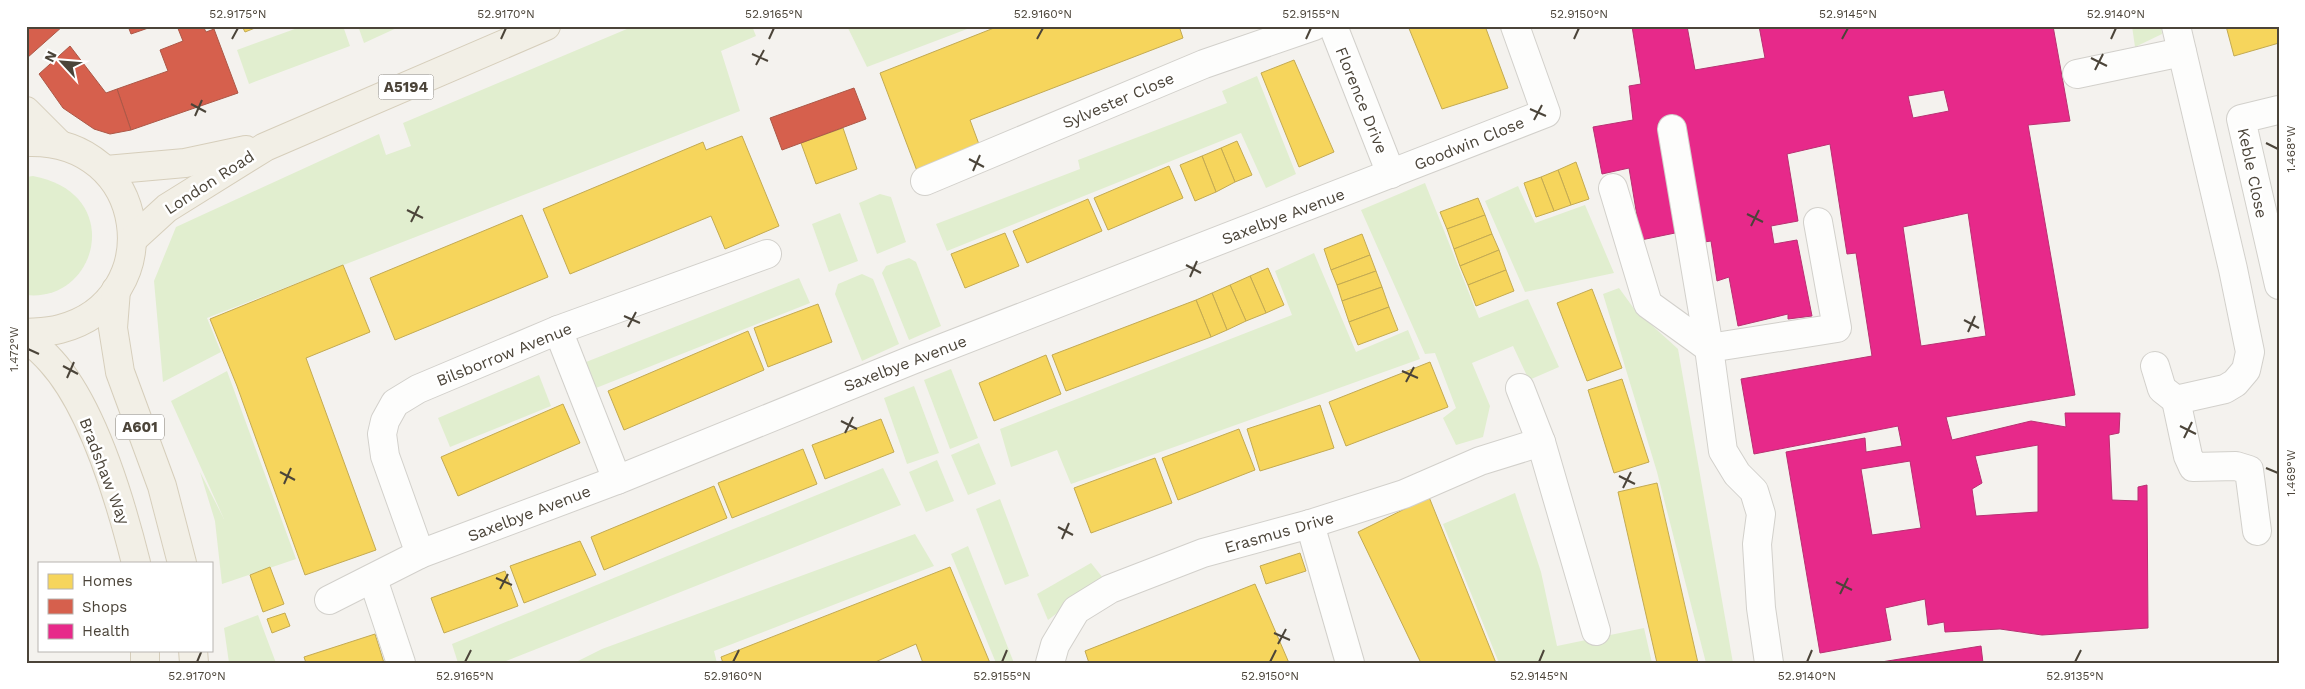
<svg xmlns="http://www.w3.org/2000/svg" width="2305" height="689" font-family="'Work Sans',sans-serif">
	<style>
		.green { fill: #e1eecf }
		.homes { fill: #f6d55c; stroke: #c3aa52 }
		.shops { fill: #d6604d; stroke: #ac5847 }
		.health { fill: #e7298a; stroke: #b83172; fill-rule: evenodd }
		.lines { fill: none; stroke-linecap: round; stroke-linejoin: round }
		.minor-casing { stroke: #d2d0cb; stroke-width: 30 }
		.major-casing { stroke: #d6cebb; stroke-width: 30 }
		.minor { stroke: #fdfdfc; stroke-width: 28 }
		.major { stroke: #f2efe6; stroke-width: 28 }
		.ticks { fill: none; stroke: #4b4439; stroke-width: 2 }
		.labels { text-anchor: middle; stroke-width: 5; stroke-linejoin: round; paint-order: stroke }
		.shield { fill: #fff; stroke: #817c74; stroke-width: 1 }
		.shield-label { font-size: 15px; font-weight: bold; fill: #4b4439 }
		.street-label { font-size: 16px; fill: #4b4439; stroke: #fff }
		.neatline { fill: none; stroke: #4b4439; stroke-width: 2 }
		.ticks-label { font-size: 12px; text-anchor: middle; fill: #4b4439 }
	</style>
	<rect width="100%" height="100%" fill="#f4f2ee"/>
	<g class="green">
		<path d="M303,26H343L350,46L249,84L237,50Z"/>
		<path d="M358,26H401L364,43Z"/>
		<path d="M634,26H752L756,36L721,51L740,111L207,318L221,352L163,382L154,281L176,227L379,134L386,155L411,146L403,123Z"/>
		<path d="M847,26H975L867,67Z"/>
		<path d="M2132,26H2161L2162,34L2135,47Z"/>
		<path d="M1257,76L1296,174L1266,188L1241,133L947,251L936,224L1080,169L1078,160L1227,103L1222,91Z"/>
		<path d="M33,176C126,193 98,303 26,295V177Z"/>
		<path d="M1425,183L1479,318L1528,299L1559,367L1529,380L1513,346L1472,363L1490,406L1483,437L1456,445L1443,418L1456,408L1435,353L1425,354L1361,210Z"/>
		<path d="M1518,186L1535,223L1585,205L1614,273L1525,292L1485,201Z"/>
		<path d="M880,194L891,197L906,242L877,254L859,203Z"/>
		<path d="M840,213L858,261L829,272L812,224Z"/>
		<path d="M1314,253L1356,352L1408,330L1420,359L1071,484L1057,450L1011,467L1000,429L1292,315L1275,271Z"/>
		<path d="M909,258L916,262L941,326L909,340L882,273L886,266Z"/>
		<path d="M862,274L873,279L899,344L862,361L835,294L838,284Z"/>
		<path d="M799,278L810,303L596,388L586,362Z"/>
		<path d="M1619,288L1635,310L1678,349L1733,663H1706L1657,472L1603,294Z"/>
		<path d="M951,369L978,438L950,449L924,380Z"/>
		<path d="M227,371L296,559L222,584L215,521L200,472L224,519L171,401Z"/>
		<path d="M539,375L551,406L450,447L438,418Z"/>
		<path d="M914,386L939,453L907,464L884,398Z"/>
		<path d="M979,443L996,484L968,495L951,455Z"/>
		<path d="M937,460L954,501L926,512L909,472Z"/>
		<path d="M883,468L901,505L501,663H458L452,644Z"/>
		<path d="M1515,493L1541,572L1557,646L1644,628L1652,663H1499L1443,524Z"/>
		<path d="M1000,499L1029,576L1005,585L976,509Z"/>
		<path d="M915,534L934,566L714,651L717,663H574L602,649Z"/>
		<path d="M968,546L1014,663H996L951,554Z"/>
		<path d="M1091,563L1103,578L1048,620L1037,594Z"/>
		<path d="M258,615L276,663H229L224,628Z"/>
	</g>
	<g class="homes">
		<path d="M242,26H260L245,32Z"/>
		<path d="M999,26H1179L1183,38L970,120L980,147L917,171L880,73Z"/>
		<path d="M1408,26H1485L1508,88L1442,109Z"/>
		<path d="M2226,26H2279V43L2234,56Z"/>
		<path d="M1294,60L1334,152L1299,167L1261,73Z"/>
		<path d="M843,128L857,169L816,184L801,143Z"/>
		<path d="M742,136L779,226L725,249L711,216L570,274L543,209L703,142L706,150Z"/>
		<path d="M1237,141L1252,175L1235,182L1221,148Z"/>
		<path d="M1221,148L1235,182L1216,192L1202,156Z"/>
		<path d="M1202,156L1216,192L1195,201L1180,165Z"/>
		<path d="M1576,162L1589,199L1571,205L1558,170Z"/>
		<path d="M1169,166L1183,198L1108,230L1094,198Z"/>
		<path d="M1558,170L1571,205L1554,211L1541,177Z"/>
		<path d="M1541,177L1554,211L1536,217L1524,183Z"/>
		<path d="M1478,198L1485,215L1447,229L1440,212Z"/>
		<path d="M1088,199L1102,231L1027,263L1013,231Z"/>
		<path d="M522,215L548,277L395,340L370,278Z"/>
		<path d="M1485,215L1492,234L1454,249L1447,229Z"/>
		<path d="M1005,233L1019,266L965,288L951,254Z"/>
		<path d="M1362,234L1370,255L1331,270L1324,249Z"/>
		<path d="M1492,234L1499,250L1460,266L1454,249Z"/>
		<path d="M1499,250L1506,270L1468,285L1460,266Z"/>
		<path d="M1370,255L1376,271L1337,285L1331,270Z"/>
		<path d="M343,265L370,332L306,358L376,550L305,575L237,386L210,319Z"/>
		<path d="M1268,268L1284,305L1266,313L1250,276Z"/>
		<path d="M1506,270L1514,291L1476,306L1468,285Z"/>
		<path d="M1376,271L1382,287L1342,301L1337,285Z"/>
		<path d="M1250,276L1266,313L1246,321L1230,285Z"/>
		<path d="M1230,285L1246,321L1227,330L1212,293Z"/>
		<path d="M1382,287L1389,307L1349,322L1342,301Z"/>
		<path d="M1592,289L1622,368L1587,381L1557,303Z"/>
		<path d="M1212,293L1227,330L1211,337L1196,300Z"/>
		<path d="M1196,300L1211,337L1066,391L1052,355Z"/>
		<path d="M818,304L832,342L768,367L754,328Z"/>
		<path d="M1389,307L1398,330L1358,345L1349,322Z"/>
		<path d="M748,331L764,370L624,430L608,391Z"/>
		<path d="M1046,355L1061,394L994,421L979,383Z"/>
		<path d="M1430,362L1448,407L1346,446L1329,402Z"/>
		<path d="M1622,379L1649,462L1614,473L1588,390Z"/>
		<path d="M563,404L580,443L458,496L441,457Z"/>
		<path d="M1320,405L1334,448L1260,471L1247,429Z"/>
		<path d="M881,419L894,452L825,479L812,445Z"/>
		<path d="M1239,429L1255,470L1178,500L1162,458Z"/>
		<path d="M803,449L817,484L732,518L718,483Z"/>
		<path d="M1155,458L1172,503L1091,533L1074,488Z"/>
		<path d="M1657,483L1698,663H1657L1618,492Z"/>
		<path d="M714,486L727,518L604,570L591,537Z"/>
		<path d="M1429,497L1496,663H1421L1358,532Z"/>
		<path d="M580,541L596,575L524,603L510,566Z"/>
		<path d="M1300,553L1306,571L1266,584L1260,566Z"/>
		<path d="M270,567L284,604L263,612L250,575Z"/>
		<path d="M950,567L990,663H923L916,644L873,663H723L721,657Z"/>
		<path d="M505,571L518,606L444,633L431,598Z"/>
		<path d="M1255,584L1289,663H1089L1085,651Z"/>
		<path d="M285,613L290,626L272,633L267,619Z"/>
		<path d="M375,634L384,663H306L304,657Z"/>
	</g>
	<g class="shops">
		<path d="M26,26H63L27,58Z"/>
		<path d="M128,26H154L131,34Z"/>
		<path d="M177,26H203L206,32L214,29L238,93L131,130L117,89L168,71L160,50L183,41Z"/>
		<path d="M70,46L106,93L117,89L131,130L110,134L94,129L63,108L39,74Z"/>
		<path d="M854,88L866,119L782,150L770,118Z"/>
	</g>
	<g class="health">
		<path d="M1632,26H1687L1695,70L1765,58L1759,26H2053L2070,121L2028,125L2075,395L1946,417L1952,440L2031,421L2066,427L2065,413H2120L2119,433L2109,435L2112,500L2138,501V487L2147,485L2148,628L2042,635L2000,629L1945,632L1944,622L1928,625L1925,599L1885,608L1891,640L1820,653L1786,452L1865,438L1866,452L1902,446L1898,426L1754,454L1741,379L1872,356L1856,253L1847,254L1830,144L1787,154L1798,221L1771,226L1774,244L1797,240L1812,316L1788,319V314L1738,326L1729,277L1717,281L1711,241L1698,243L1676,119L1658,123L1675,233L1641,240L1629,168L1602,174L1593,127L1633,120L1629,86L1641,84ZM1944,90L1949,111L1913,118L1908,96ZM1968,213L1986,336L1921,346L1903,227ZM2038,445V512L1976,516L1972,489L1982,483L1975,456ZM1910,461L1921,528L1872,535L1861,469Z"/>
		<path d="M1981,646L1983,663H1875Z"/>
	</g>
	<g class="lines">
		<defs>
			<g id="minor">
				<path d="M1333,26L1391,174"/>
				<path d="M2176,26L2233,269L2250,352L2246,370L2235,383L2225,389L2176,400L2188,456L2193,467L2236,466L2249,470L2257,531"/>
				<path d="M2077,74L2182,52"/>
				<path d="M2278,110L2241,119L2279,285"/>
				<path d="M1672,129L1709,348L1723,451L1737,474L1754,491L1761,514L1757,544L1761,608L1769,663"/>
				<path d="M925,181L1204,64L1314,26"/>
				<path d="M1613,188L1648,304L1709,348L1837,328L1818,222"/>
				<path d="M558,330L617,480"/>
				<path d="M2155,366L2162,389L2176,400"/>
				<path d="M1520,388L1541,442"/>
				<path d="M1310,524L1350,663"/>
				<path d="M420,554L385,456L382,434L385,421L395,403L418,389L558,330L767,254"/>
				<path d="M373,579L401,663"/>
				<path d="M329,600L420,554L617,480L912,360L1546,113L1515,26"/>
				<path d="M1050,663L1055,645L1076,610L1110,589L1203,553L1310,524L1404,494L1480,461L1541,442L1596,631"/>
			</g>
			<g id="major">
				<path d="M26,111L58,143"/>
				<path d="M26,142C151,137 169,301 60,329C49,332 38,332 26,333"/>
				<path d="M106,170L185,163L246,150"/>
				<path d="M132,240L167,208L265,147L546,26"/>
				<path d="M116,290L113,328L120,372L162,486L182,563"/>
				<path d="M26,337C35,345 44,353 51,361C93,407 121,503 136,563"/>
				<path d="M145,650V663"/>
				<path d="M193,650L194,663"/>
			</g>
		</defs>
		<use href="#minor" class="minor-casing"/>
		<use href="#major" class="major-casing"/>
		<use href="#minor" class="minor"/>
		<use href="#major" class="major"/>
	</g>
	<path class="ticks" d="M232,39L238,28M501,39L506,28M769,39L774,28M1037,39L1043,28M1306,39L1311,28M1574,39L1579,28M1842,39L1848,28M2111,39L2116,28M752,54L768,61M2091,58L2107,66M756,65L764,50M2095,70L2103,54M191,104L206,112M1530,109L1546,116M195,116L202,100M1534,120L1542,105M2266,143L2278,149M969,159L984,167M973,171L980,155M407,210L423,218M1747,214L1763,222M411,222L419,206M1751,226L1759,210M1186,265L1201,273M1190,277L1197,261M624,316L640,323M1964,320L1979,328M628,327L636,312M1968,332L1975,316M28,349L39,354M63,366L78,374M1402,371L1418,378M67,378L74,362M1406,382L1414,367M841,421L857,429M2180,426L2196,434M845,433L853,417M2184,438L2192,422M2266,468L2278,473M280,472L295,480M1619,476L1635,484M284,484L291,468M1623,488L1631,472M1058,527L1073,535M1062,539L1069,523M496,578L512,585M1836,582L1852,590M500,589L508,574M1840,594L1848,578M1274,633L1290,640M1278,644L1286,629M197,662L202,650M465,662L471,650M733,662L739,650M1002,662L1007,650M1270,662L1276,650M1539,662L1544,650M1807,662L1812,650M2075,662L2081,650"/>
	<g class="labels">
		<g class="shield">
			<rect x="378.5" y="74.5" width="55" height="25" rx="4"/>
			<rect x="116" y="414.5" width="48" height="25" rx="4"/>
		</g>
		<g class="shield-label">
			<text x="406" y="92">A5194</text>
			<text x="140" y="432">A601</text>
		</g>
		<g class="street-label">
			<text transform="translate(1118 100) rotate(-23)" y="6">Sylvester Close</text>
			<text transform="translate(1362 100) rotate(68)" y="6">Florence Drive</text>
			<text transform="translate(1469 143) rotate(-22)" y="6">Goodwin Close</text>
			<text transform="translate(2253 173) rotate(78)" y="6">Keble Close</text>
			<text transform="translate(209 182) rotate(-33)" y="6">London Road</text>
			<text transform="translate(1283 216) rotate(-21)" y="6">Saxelbye Avenue</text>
			<text transform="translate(504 354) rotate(-22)" y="6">Bilsborrow Avenue</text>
			<text transform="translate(905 363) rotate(-21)" y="6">Saxelbye Avenue</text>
			<text transform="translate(105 471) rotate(69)" y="6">Bradshaw Way</text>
			<text transform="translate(529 513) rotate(-21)" y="6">Saxelbye Avenue</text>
			<text transform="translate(1279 532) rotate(-16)" y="6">Erasmus Drive</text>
		</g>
	</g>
	<rect width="2305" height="689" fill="none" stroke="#ffffff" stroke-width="55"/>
	<rect x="38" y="562" width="175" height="90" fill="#ffffff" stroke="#b7b4b0"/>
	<rect x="48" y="574" width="25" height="15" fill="#f6d55c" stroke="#b7b4b0"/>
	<text x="82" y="586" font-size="15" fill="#4b4439">Homes</text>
	<rect x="48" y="599" width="25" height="15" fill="#d6604d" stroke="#b7b4b0"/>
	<text x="82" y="612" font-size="15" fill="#4b4439">Shops</text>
	<rect x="48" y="624" width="25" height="15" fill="#e7298a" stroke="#b7b4b0"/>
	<text x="82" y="636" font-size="15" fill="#4b4439">Health</text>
	<g transform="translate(62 62) rotate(296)" stroke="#ffffff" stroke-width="4" paint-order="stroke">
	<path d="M0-4L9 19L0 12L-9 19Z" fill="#4b4439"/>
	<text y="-8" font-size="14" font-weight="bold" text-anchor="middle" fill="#4b4439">N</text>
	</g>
	<rect x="28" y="28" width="2250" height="634" class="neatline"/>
	<g class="ticks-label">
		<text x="238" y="18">52.9175°N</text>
		<text x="506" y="18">52.9170°N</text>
		<text x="774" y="18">52.9165°N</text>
		<text x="1043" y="18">52.9160°N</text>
		<text x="1311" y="18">52.9155°N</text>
		<text x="1579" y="18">52.9150°N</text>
		<text x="1848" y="18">52.9145°N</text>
		<text x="2116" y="18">52.9140°N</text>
		<text transform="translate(2291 149) rotate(-90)" y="4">1.468°W</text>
		<text transform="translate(14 349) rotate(-90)" y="4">1.472°W</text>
		<text transform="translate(2291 473) rotate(-90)" y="4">1.469°W</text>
		<text x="197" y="680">52.9170°N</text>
		<text x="465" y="680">52.9165°N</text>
		<text x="733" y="680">52.9160°N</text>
		<text x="1002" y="680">52.9155°N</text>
		<text x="1270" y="680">52.9150°N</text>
		<text x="1539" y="680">52.9145°N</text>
		<text x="1807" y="680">52.9140°N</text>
		<text x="2075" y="680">52.9135°N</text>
	</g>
</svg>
